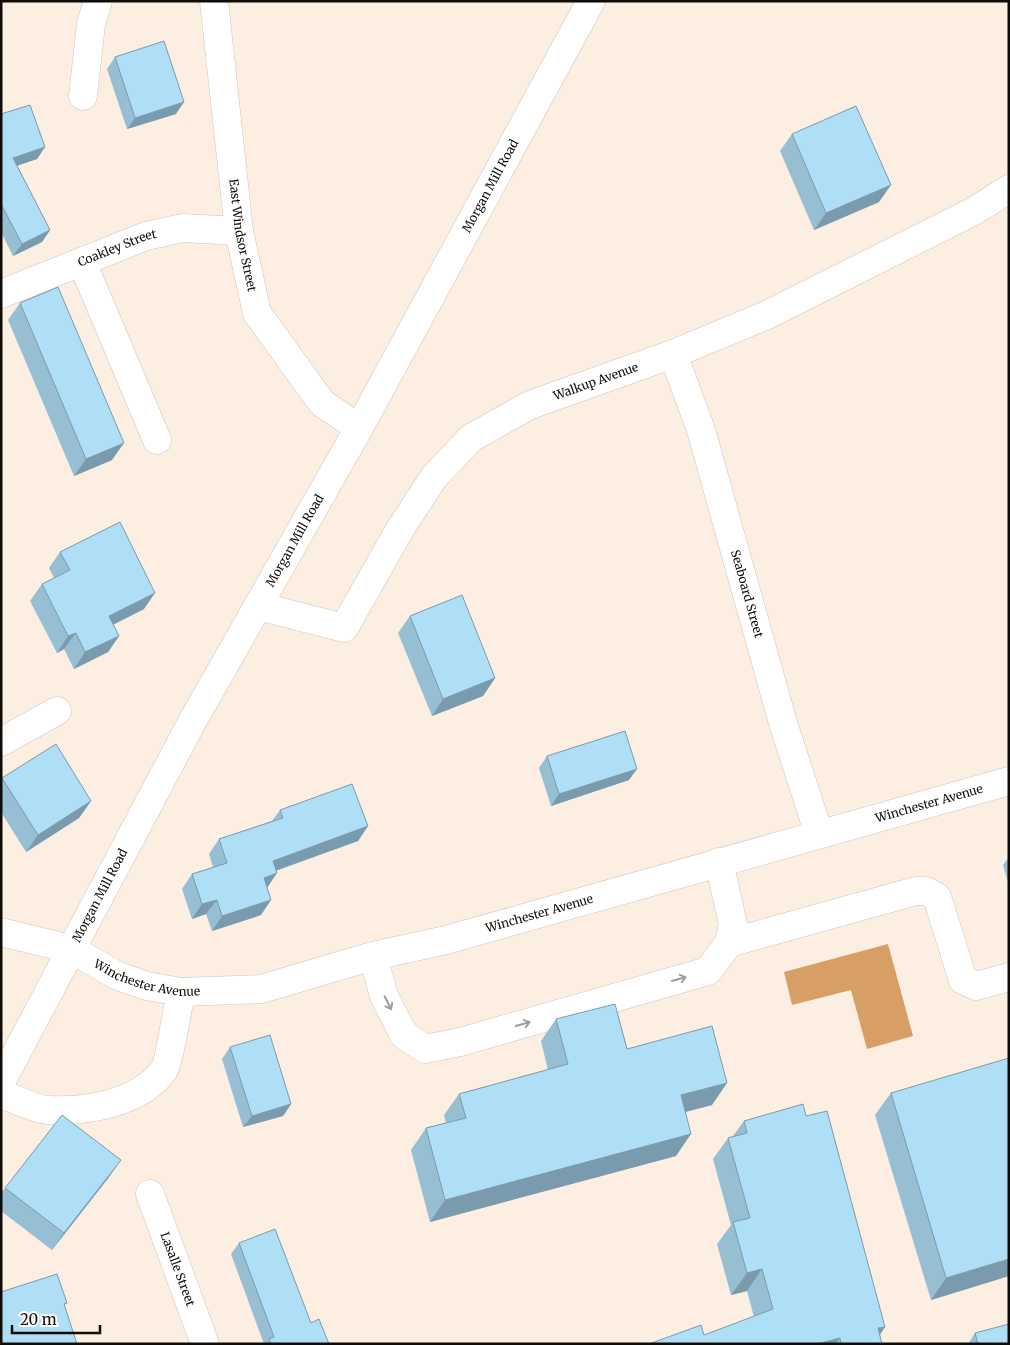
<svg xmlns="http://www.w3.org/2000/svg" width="1010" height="1345" font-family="Merriweather,serif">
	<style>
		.water { fill: #d79f66 }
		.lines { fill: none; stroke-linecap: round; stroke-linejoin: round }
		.minor-casing { stroke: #d1c3b7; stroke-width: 29 }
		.major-casing { stroke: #d1c3b7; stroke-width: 29 }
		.minor { stroke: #fff; stroke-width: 28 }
		.major { stroke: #fff; stroke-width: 28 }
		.wall { fill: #96bfd4 }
		.shaded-wall { fill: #7a9bad }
		.building { fill: #afdef7; stroke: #7a9bad }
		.oneway { stroke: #9f9d9c }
		.labels { text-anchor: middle; stroke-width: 4; stroke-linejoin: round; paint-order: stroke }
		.street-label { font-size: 12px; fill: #0f0b07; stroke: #fefefe }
	</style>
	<rect width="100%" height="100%" fill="#fceee1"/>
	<path class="water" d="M888,944L913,1036L867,1049L851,990L792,1005L784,972Z"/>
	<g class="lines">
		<defs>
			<g id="minor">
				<path id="s1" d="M214,1L239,231L257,313L322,403L359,428"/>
				<path d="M83,96L91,24L98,1"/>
				<path d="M82,262L157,440"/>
				<path id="s2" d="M1,294L146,236L183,228L239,231"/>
				<path id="s3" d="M673,354L701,430L783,723L819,834"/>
				<path id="s4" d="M258,606L344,628L399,531L434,477L471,438L530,405L673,354L767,315L974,211L1009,189"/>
				<path d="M1,742L57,711"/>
				<path id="s5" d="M1,932L71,949L118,976L147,986L181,992L261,989L373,956L446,940L1009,781"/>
				<path d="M729,943L916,891H926L937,897L963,980L976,986L1009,977"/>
				<path d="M373,956L384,996L404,1035L425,1049L460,1042L708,971L729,943L733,924L719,862"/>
				<path d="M1,1094C16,1099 33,1109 48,1110C87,1112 140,1103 164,1070C169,1063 178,1005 181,992"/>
				<path id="s6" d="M150,1194L205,1344"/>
			</g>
			<g id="major">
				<path id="s7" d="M1,1082L192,722L359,428L591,1"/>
			</g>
		</defs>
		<use href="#minor" class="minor-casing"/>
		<use href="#major" class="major-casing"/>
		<use href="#minor" class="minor"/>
		<use href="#major" class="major"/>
	</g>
	<g class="wall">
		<path d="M115,57L176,114L127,129L107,69Z"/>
		<path d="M1,114L45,147L37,159L17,165L50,230L42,242L13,256L1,232Z"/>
		<path d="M792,134L879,202L814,230L780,151Z"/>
		<path d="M20,303L112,460L74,476L8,320Z"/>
		<path d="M60,552L144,609L113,625L119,636L108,652L74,669L64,649L57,653L30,601L42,584L54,578L49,568Z"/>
		<path d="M410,616L495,678L483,696L432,716L398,633Z"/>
		<path d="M547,756L629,780L551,806L539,768Z"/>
		<path d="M2,778L91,801L79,818L26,852L1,812V779Z"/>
		<path d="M280,810L368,826L358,841L276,871L267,887L261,915L212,931L206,914L192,919L182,889L192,874L213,867L209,854L219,839L272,821Z"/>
		<path d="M1009,857V886L1003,865Z"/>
		<path d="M556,1019L627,1049L712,1105L685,1112L676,1156L430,1222L411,1150L426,1128L446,1123L444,1115L459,1094L548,1070L541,1041Z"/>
		<path d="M230,1047L291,1104L283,1116L243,1127L222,1059Z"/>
		<path d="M891,1093L1009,1276L931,1300L875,1115Z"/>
		<path d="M806,1116L885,1327L880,1335L882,1344H649L704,1335L754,1317L747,1291L731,1295L717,1244L731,1225L713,1159L728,1138L733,1136L744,1121Z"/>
		<path d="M109,1177L52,1250L1,1211V1193L5,1188Z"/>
		<path d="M239,1243L311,1323L329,1344H264L231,1254Z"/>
		<path d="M975,1333L1009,1344H968Z"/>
	</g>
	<g class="shaded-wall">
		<path d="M184,102L176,114L127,129L135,118Z"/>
		<path d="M45,147L37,159L5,170L13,158Z"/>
		<path d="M891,185L879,202L814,230L826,213Z"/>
		<path d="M50,230L42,242L13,256L22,244Z"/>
		<path d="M124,443L112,460L74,476L86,459Z"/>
		<path d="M155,593L144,609L98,632L109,616Z"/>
		<path d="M76,633L64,649L57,653L68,636Z"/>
		<path d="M119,636L108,652L74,669L85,652Z"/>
		<path d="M495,678L483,696L432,716L443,699Z"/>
		<path d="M637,769L629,780L551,806L559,794Z"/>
		<path d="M91,801L79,818L26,852L38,835Z"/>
		<path d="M368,826L358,841L263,875L273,861Z"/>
		<path d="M277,873L267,888L264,878Z"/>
		<path d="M217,900L206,914L192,919L202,904Z"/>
		<path d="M271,900L261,915L212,931L222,916Z"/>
		<path d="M727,1083L712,1105L666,1117L681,1095Z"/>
		<path d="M291,1104L283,1116L243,1127L252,1116Z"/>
		<path d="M691,1134L676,1156L430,1222L445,1200Z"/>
		<path d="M121,1160L109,1177L52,1250L64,1233Z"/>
		<path d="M1009,1259V1276L931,1300L946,1278Z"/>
		<path d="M762,1269L747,1291L731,1295L747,1273Z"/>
		<path d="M885,1327L873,1344L878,1328Z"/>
		<path d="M840,1338L835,1344H817Z"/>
	</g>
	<g class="building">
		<path d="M164,41L184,102L135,118L115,57Z"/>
		<path d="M30,105L45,147L13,158L50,230L22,244L1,204V114Z"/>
		<path d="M856,106L891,185L826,213L792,134Z"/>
		<path d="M58,287L124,443L86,459L20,303Z"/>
		<path d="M120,522L155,593L109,616L119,636L85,652L76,633L68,636L42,584L70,570L60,552Z"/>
		<path d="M462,595L495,678L443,699L410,616Z"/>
		<path d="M625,731L637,769L559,794L547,756Z"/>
		<path d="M56,744L91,801L38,835L2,778Z"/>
		<path d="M352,784L368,826L273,861L277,873L264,878L271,900L222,916L217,900L202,904L192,874L227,863L219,839L283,818L280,810Z"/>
		<path d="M615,1004L627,1049L712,1026L727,1083L681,1095L691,1134L445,1200L426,1128L466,1118L459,1094L568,1064L556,1019Z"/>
		<path d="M270,1035L291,1104L252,1116L230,1047Z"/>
		<path d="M1009,1058V1259L946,1278L891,1093Z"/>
		<path d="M803,1104L806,1116L827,1111L885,1327L878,1328L882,1344H841L840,1338L817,1344H649L701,1325L704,1335L773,1309L762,1269L747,1273L733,1222L750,1218L728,1138L747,1133L744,1121Z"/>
		<path d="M62,1115L121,1160L64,1233L5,1188Z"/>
		<path d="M275,1229L311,1323L319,1319L329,1344H271L269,1339L274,1337L239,1243Z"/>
		<path d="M57,1274L67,1303L64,1304L77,1344H1V1292Z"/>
		<path d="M1009,1324V1344H978L975,1333Z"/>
	</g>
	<defs><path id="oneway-shaft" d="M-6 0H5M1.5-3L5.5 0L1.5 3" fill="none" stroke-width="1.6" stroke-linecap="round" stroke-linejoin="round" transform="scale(1.25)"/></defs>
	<g class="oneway">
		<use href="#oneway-shaft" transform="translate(679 979) rotate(-16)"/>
		<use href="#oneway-shaft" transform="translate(388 1003) rotate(63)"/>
		<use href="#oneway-shaft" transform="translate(523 1024) rotate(-16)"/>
	</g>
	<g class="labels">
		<g class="street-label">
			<text dy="4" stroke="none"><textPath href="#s7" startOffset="1021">Morgan Mill Road</textPath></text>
			<text dy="4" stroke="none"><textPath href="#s1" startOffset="236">East Windsor Street</textPath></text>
			<text dy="4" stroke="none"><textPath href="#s2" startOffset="125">Coakley Street</textPath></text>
			<text dy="4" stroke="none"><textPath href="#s4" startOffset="456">Walkup Avenue</textPath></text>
			<text dy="4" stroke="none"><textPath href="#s7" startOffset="616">Morgan Mill Road</textPath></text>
			<text dy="4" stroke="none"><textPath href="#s3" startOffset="251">Seaboard Street</textPath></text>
			<text dy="4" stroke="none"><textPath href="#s5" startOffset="965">Winchester Avenue</textPath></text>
			<text dy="4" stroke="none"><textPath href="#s7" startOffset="211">Morgan Mill Road</textPath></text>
			<text dy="4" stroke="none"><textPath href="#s5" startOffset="560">Winchester Avenue</textPath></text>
			<text dy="4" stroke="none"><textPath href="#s5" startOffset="155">Winchester Avenue</textPath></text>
			<text dy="4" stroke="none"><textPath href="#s6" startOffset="80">Lasalle Street</textPath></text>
		</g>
	</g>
	<rect width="1010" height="1345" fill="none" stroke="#0f0b07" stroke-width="5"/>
	<path d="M12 1325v8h88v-8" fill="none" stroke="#0f0b07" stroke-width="2.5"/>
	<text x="20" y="1325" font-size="15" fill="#0f0b07" stroke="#fefefe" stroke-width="4" paint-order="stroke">20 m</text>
</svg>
